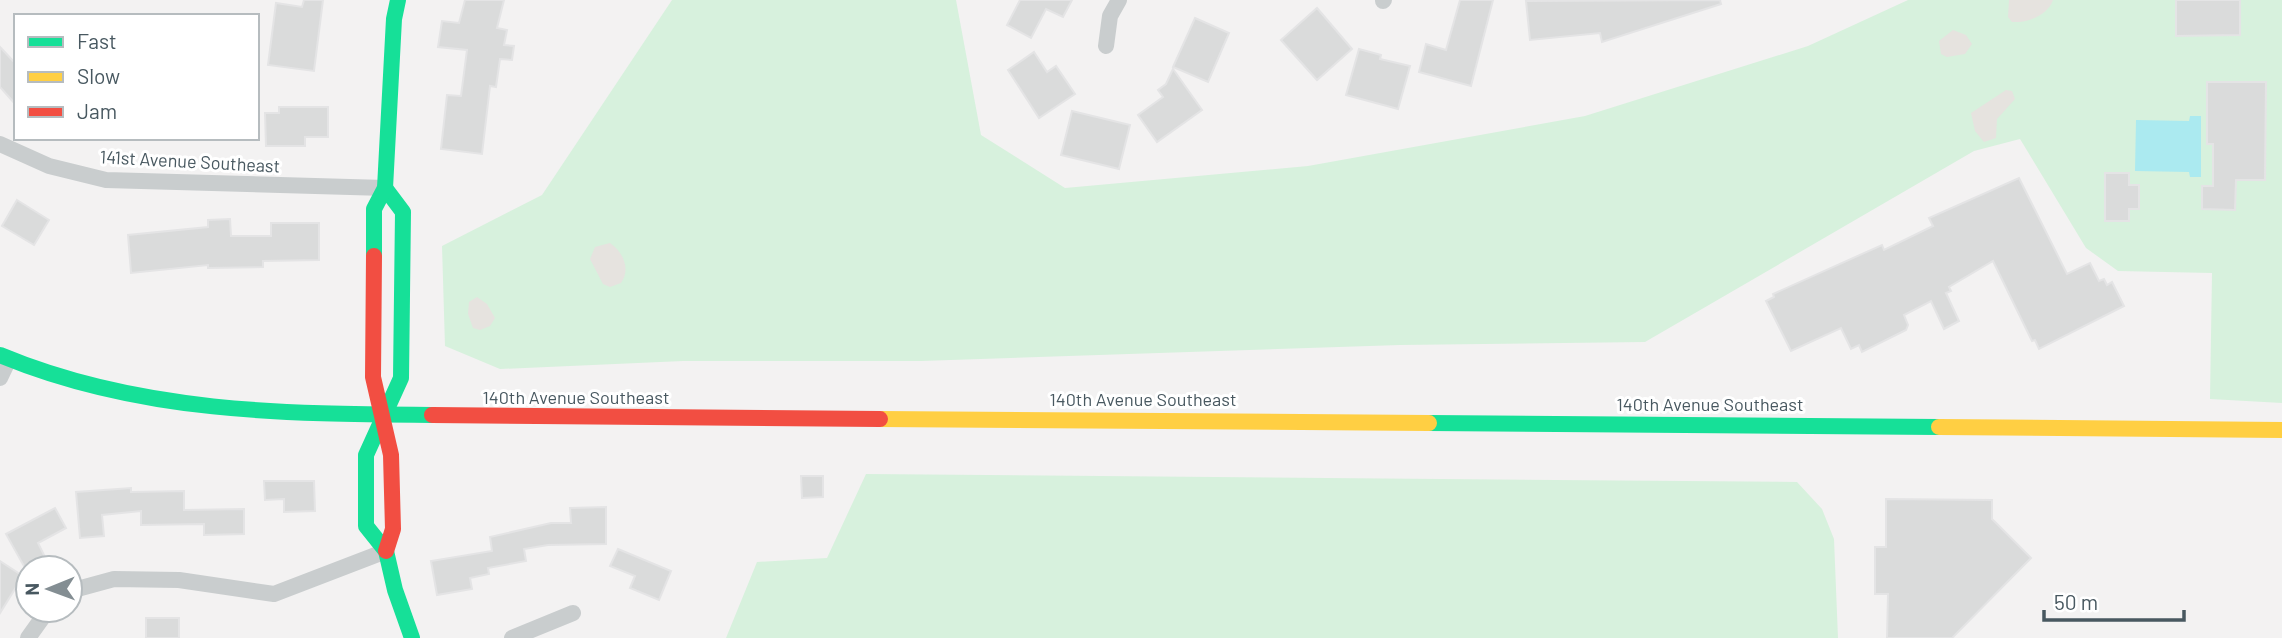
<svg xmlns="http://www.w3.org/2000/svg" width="2282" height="638" font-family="Barlow,sans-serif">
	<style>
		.green { fill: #d7f1dd }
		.sand { fill: #e6e3df }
		.water { fill: #abeaf0 }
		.building { fill: #dadbdb; stroke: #e4e4e5; stroke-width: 2 }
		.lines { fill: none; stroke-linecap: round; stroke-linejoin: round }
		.street { stroke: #c9cdce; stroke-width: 16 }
		.fast { stroke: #16e098; stroke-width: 16 }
		.slow { stroke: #ffcf43; stroke-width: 16 }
		.jam { stroke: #f24e42; stroke-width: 16 }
		.labels { text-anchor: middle; stroke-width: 6; stroke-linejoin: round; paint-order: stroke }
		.street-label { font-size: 18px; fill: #485860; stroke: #fff }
	</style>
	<rect width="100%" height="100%" fill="#f3f2f2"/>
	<g class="green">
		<path d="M672,0H956L981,135L1065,188L1308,166L1585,116L1808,46L1908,0H2282V403L2210,399L2212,273L2118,271L2086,248L2020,139L1974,151L1645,342L1400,345L921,361H683L500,369L445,346L442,246L542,195Z"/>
		<path d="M866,474L1797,482L1822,509L1834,539L1838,638H726L757,562L827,558Z"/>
	</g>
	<g class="sand">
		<path d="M2009,0H2053C2048,15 2028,23 2012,22L2008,17Z"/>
		<path d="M1953,30L1966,35L1972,44L1965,54L1947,57L1941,54L1939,41Z"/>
		<path d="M2006,90L2012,91L2015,99L1997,119L1996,138L1984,142L1975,131L1971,113Z"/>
		<path d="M610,243C623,252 631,269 621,283L610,287L603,284L590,259L595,247Z"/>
		<path d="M477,297L487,304L495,318L490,326L480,330L473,328L468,314L469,302Z"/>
	</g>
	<path class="water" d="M2190,116H2201V177H2190L2189,172L2135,171L2136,120L2189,121Z"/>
	<g class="building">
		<path d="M304,0H323L314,71L268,65L276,3L302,7Z"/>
		<path d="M465,0H504L497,28L507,30L504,45L514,46L512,60L500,59L496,87L490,86L482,154L441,149L447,95L461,96L467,50L438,47L442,21L459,23Z"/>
		<path d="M1020,0H1072L1063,17L1046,9L1031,38L1007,25Z"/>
		<path d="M1460,0H1493L1471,86L1419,72L1426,44L1446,50Z"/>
		<path d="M1720,0L1721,4L1602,42L1600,33L1530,40L1526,1Z"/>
		<path d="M2176,0H2240V35L2176,36Z"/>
		<path d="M1317,8L1352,49L1317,80L1281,40Z"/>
		<path d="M1195,18L1229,33L1208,82L1173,67Z"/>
		<path d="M0,47L16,64V105L0,87Z"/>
		<path d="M1359,49L1381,55L1380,59L1410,66L1398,109L1346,95Z"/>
		<path d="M1034,52L1047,72L1056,66L1075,94L1039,118L1008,70Z"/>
		<path d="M1173,69L1202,110L1157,142L1138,115L1163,97L1158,90L1166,84Z"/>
		<path d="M2207,82H2266L2265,180H2236L2235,210L2202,209V186H2213V144H2207Z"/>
		<path d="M279,107H328V137H305V146H266L265,113H279Z"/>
		<path d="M1072,111L1130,125L1119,169L1061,155Z"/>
		<path d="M2105,173H2129V185H2139V209H2129V221H2105Z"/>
		<path d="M2019,178L2067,274L2090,263L2099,281L2104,279L2107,285L2112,282L2124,306L2039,349L2035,340L2032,341L1993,261L1949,287L1951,291L1946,293L1959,321L1944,329L1931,301L1904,315L1908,325L1906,330L1862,352L1859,345L1851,349L1841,328L1791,351L1766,301L1774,297L1773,294L1882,245L1884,250L1933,226L1929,218Z"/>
		<path d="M17,200L49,220L34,245L2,226Z"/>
		<path d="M230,219L231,236H271V223H319V260L263,261V267L208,268V265L131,273L128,235L208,227V220Z"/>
		<path d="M801,476H823V497L802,498Z"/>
		<path d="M264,481H314L315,511L284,512V499L265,500Z"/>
		<path d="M131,488V492L184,491V510L244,509V534L204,535V524L141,525V511L102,515L104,536L80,538L76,492Z"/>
		<path d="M1886,499L1992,500V519L2031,558L1952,638H1887L1888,594H1875V547H1886Z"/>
		<path d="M606,507V544L548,545L524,549L526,561L488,568L489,574L470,578L472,589L437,595L431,561L492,551L490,537L551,523H571L570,508Z"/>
		<path d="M55,508L66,528L38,543L45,557L25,568L6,534Z"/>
		<path d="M618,549L671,571L659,600L630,588L635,576L610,566Z"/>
		<path d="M0,561L23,576L0,613Z"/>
		<rect x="146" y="618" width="33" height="20"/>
	</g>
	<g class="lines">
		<g class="street">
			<path d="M1383,1L1384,0"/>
			<path d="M1106,46L1110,16L1119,0"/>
			<path d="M0,144L49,166L106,180L385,188"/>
			<path d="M0,378L9,359"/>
			<path d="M70,591L114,579L179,580L274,594L386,551"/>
			<path d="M28,638L48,610"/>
			<path d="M512,638L573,613"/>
		</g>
		<g class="fast">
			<path d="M385,188L403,212L401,378L366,455V526L386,551L395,590L412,638"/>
			<path d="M374,256V209L385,188L394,19L398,0"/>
			<path d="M0,355C139,413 285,414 432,415"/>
			<path d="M1429,423L1939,427"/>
		</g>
		<g class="slow">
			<path d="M880,419L1429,423"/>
			<path d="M1939,427L2282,430"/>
		</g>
		<g class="jam">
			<path d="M374,256L373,377L391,455L393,529L386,551"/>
			<path d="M432,415L880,419"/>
		</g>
	</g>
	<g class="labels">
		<g class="street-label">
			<text transform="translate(190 162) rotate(3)" y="6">141st Avenue Southeast</text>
			<text x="576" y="404">140th Avenue Southeast</text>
			<text x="1143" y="406">140th Avenue Southeast</text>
			<text x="1710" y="411">140th Avenue Southeast</text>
		</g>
	</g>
	<rect x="14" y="14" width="245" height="126" fill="#ffffff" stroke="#b6bcbf" stroke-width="2"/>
	<rect x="28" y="37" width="35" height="10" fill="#16e098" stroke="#b6bcbf" stroke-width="2"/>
	<text x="77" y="49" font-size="21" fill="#485860">Fast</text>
	<rect x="28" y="72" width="35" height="10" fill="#ffcf43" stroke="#b6bcbf" stroke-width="2"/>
	<text x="77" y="84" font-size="21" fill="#485860">Slow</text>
	<rect x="28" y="107" width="35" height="10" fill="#f24e42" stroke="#b6bcbf" stroke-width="2"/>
	<text x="77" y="119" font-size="21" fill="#485860">Jam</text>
	<g transform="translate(49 589) rotate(269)"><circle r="33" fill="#ffffff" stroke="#b6bcbf" stroke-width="2"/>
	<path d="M0-5L12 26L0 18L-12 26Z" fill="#848e93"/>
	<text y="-10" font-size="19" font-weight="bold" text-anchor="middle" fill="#485860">N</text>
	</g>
	<path d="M2044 610v10h140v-10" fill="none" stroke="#485860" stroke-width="3.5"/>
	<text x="2054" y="610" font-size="21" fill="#485860" stroke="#ffffff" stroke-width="5" paint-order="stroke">50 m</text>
</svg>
